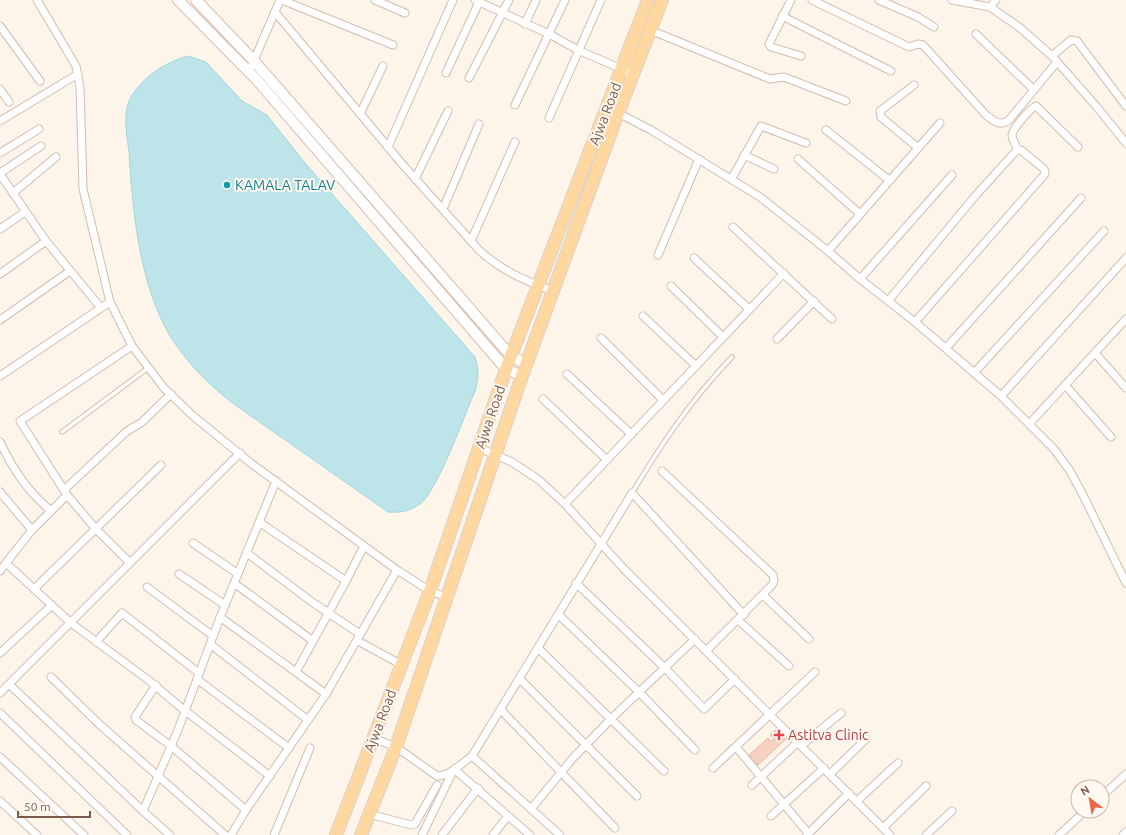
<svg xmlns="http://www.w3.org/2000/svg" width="1126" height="835" font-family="Ubuntu,sans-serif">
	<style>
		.water { fill: #bde5e9; stroke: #a2d5dc }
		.building { fill: #f5d3c0; stroke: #e8b8a0 }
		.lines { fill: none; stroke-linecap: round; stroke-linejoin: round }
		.lane-casing { stroke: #d2bcae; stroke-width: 5.5 }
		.street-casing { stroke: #d2bcae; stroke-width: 9 }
		.secondary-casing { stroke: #d7beae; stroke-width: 12 }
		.primary-casing { stroke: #dad1cd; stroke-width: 14 }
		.lane { stroke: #fff; stroke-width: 3.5 }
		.street { stroke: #fff; stroke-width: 7 }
		.secondary { stroke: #fff; stroke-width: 10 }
		.primary { stroke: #fed7a1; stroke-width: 12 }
		.culture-dot { fill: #0f9aa8; stroke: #fff9f2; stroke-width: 1.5 }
		.health-dot { fill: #e0444e; stroke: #fff9f2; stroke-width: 1.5 }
		.labels { text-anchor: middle; stroke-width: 4; stroke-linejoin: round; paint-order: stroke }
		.street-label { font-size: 14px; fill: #7b5a4b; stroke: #fff9f2 }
		.culture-label { font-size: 14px; fill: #0d838f; stroke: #fff9f2; text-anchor: start }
		.health-label { font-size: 14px; fill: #be3a42; stroke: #fff9f2; text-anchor: start }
	</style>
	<rect width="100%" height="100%" fill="#fef5ea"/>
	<path class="water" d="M188,56L206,62L242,101L267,115L305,163L475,357C479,370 479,378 475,391C465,414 437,492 420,504C410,511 400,513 388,512L231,402C205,381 181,357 165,327C138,273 133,212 129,152C127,136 123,117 129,101C139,79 165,62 188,56Z"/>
	<path class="building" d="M779,727L788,737L758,765L749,755L768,738L771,741L774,739L770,735Z"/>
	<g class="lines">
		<defs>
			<g id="lane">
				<path d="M62,432L148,368"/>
				<path d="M632,493C662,443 691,400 732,357"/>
			</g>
			<g id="street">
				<path d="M37,0L76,66L80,87L83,189L110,302L132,346L164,388L192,415L252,464L397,570L430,591L446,597"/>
				<path d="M282,0L393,45"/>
				<path d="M375,0L405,13"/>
				<path d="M475,0L549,34L578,50L633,74"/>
				<path d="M791,0L769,44L771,47L801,56"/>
				<path d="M812,0L909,47L918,44L923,45L986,115C994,121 1000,127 1009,120L1057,62"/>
				<path d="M879,0L918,17L934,27"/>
				<path d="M952,0L990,7L1019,27L1052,56L1096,106L1126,143"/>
				<path d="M990,7L996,0"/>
				<path d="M275,12L403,165L479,250C499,269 527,282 553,291"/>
				<path d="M782,16L891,71"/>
				<path d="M525,24L536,0"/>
				<path d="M0,26L40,81"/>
				<path d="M650,30L770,79L784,77L846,101"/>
				<path d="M976,34L1034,90"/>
				<path d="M1052,56L1071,40L1077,41L1126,106"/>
				<path d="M249,72L280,0"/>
				<path d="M446,73L480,0"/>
				<path d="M469,78L509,0"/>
				<path d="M914,85L880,111L881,117L917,147"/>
				<path d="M0,89L9,102"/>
				<path d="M515,105L565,0"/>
				<path d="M618,113L651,130L760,197L828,251L860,279L915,322L1001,396L1054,449L1070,471L1083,495L1126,583"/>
				<path d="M360,114L383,66"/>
				<path d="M549,118L601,0"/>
				<path d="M0,121L78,74"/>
				<path d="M826,130L889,180"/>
				<path d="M388,147L453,0"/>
				<path d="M1018,150C1016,145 1012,140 1012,135C1012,129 1031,108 1036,106L1078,147"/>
				<path d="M0,153L39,129"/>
				<path d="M744,155L774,169"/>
				<path d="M798,159L860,214"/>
				<path d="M0,173L41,146"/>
				<path d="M0,174L46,241L101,308L110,302"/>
				<path d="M732,178L761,126L806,143"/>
				<path d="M415,179L448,111"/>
				<path d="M13,193L56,157"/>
				<path d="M443,209L479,124"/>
				<path d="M733,227L832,319"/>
				<path d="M0,229L25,212"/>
				<path d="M471,241L515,142"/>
				<path d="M828,251L940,123"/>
				<path d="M658,255L699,159"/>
				<path d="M694,258L749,309"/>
				<path d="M0,274L46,241"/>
				<path d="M860,279L952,175"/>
				<path d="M671,286L723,337"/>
				<path d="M888,301L976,195L1016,151L1021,150L1044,169L1045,174L915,322"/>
				<path d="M643,316L696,366"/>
				<path d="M0,320L70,271"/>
				<path d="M601,338L663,400"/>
				<path d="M777,339L814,301"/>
				<path d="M946,348L1081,198"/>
				<path d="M1095,353L1126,388"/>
				<path d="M974,373L1104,231"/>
				<path d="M567,374L631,434"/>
				<path d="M0,376L101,308"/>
				<path d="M1065,385L1111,437"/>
				<path d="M1001,396L1126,258"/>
				<path d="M543,399L607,460"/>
				<path d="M1029,424L1126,319"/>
				<path d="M0,442C12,468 29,493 51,511"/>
				<path d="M479,448L512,462L539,480L565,504L625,570L890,835"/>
				<path d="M662,471L773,575L774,581L772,585L707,650"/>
				<path d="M64,490L127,431L141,423L171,394"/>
				<path d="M0,492L32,530"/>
				<path d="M67,495L20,421L132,346"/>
				<path d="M565,504L784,273"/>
				<path d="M259,522L346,581L296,672"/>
				<path d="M193,543L238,574"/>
				<path d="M247,553L312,602L360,634"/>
				<path d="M129,562L95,528L67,495L32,530L6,563L71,623L147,679L184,710L270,776"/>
				<path d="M0,571L6,563"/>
				<path d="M179,574L225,605"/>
				<path d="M346,581L364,546"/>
				<path d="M234,583L313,641"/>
				<path d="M576,583L665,668L704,709L735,679"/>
				<path d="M147,587L213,636"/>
				<path d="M34,589L161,465"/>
				<path d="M763,595L809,639"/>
				<path d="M558,614L639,692L695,750"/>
				<path d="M220,617L326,694"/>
				<path d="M738,620L789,666"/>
				<path d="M358,641L402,665"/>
				<path d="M96,642L122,613L199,673"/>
				<path d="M210,644L308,720"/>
				<path d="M538,648L664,771"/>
				<path d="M0,653L52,605"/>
				<path d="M51,677L99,724L225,835"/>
				<path d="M520,679L637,796"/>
				<path d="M198,680L289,748"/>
				<path d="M10,685L143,811"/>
				<path d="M156,685L135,717L136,720L171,746L246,810"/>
				<path d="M0,693L240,453"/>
				<path d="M501,710L615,828"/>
				<path d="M0,713L127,835"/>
				<path d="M373,738L396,747L437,776C450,776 462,763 472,756L560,835"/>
				<path d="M802,745L841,713"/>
				<path d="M736,747L808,833"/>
				<path d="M472,756L632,493L744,615"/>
				<path d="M0,757L84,835"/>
				<path d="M713,768L815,672"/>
				<path d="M830,774L866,739"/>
				<path d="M752,785L798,742"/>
				<path d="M1102,796L1126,774"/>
				<path d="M0,801L37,835"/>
				<path d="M857,801L898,763"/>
				<path d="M531,809L573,758L614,716L695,639"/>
				<path d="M369,814L411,825L415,824L437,785"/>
				<path d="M771,816L824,768"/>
				<path d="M883,828L926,786"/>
				<path d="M170,835L143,811L178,730L221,615L276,481"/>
				<path d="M231,835L246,810L326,694L397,570"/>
				<path d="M274,835L310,748"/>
				<path d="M422,835L454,769L530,835"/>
				<path d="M442,835L478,788"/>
				<path d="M493,835L508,816"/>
				<path d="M807,835L849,793"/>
				<path d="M926,835L952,811"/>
				<path d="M1059,835L1085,811"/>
				<path d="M1123,835L1126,832"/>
			</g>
			<g id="secondary">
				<path d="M178,0L256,79L506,369L522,376"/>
				<path d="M196,0L255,62L511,356L526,364"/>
			</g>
			<g id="primary">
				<path d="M336,835L430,591L506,369L648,0"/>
				<path d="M361,835L396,747L522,376L618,113L662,0"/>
			</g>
		</defs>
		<use href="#lane" class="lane-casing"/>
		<use href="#street" class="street-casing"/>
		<use href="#secondary" class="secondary-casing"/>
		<use href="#primary" class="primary-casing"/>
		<use href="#lane" class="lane"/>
		<use href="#street" class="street"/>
		<use href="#secondary" class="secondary"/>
		<use href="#primary" class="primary"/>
	</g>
	<circle class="culture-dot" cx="227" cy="185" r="4"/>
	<path class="health-dot" d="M777 729h4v4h4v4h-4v4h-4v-4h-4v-4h4z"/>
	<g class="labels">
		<g class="street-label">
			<text transform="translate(605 114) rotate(-69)" y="5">Ajwa Road</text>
			<text transform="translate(490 417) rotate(-71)" y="5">Ajwa Road</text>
			<text transform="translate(380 721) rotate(-69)" y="5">Ajwa Road</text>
		</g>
		<g class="culture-label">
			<text x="235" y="190">KAMALA TALAV</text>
		</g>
		<g class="health-label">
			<text x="788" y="740">Astitva Clinic</text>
		</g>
	</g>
	<g transform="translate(1090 799) rotate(329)"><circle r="19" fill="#fff9f2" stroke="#cab9af"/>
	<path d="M0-3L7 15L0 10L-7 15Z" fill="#ec674a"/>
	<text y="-6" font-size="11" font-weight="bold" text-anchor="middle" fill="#7b5a4b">N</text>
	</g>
	<path d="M18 811v6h72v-6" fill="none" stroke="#7b5a4b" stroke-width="2"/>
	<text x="24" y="811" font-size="12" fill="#7b5a4b" stroke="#fff9f2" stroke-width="3" paint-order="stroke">50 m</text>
</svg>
